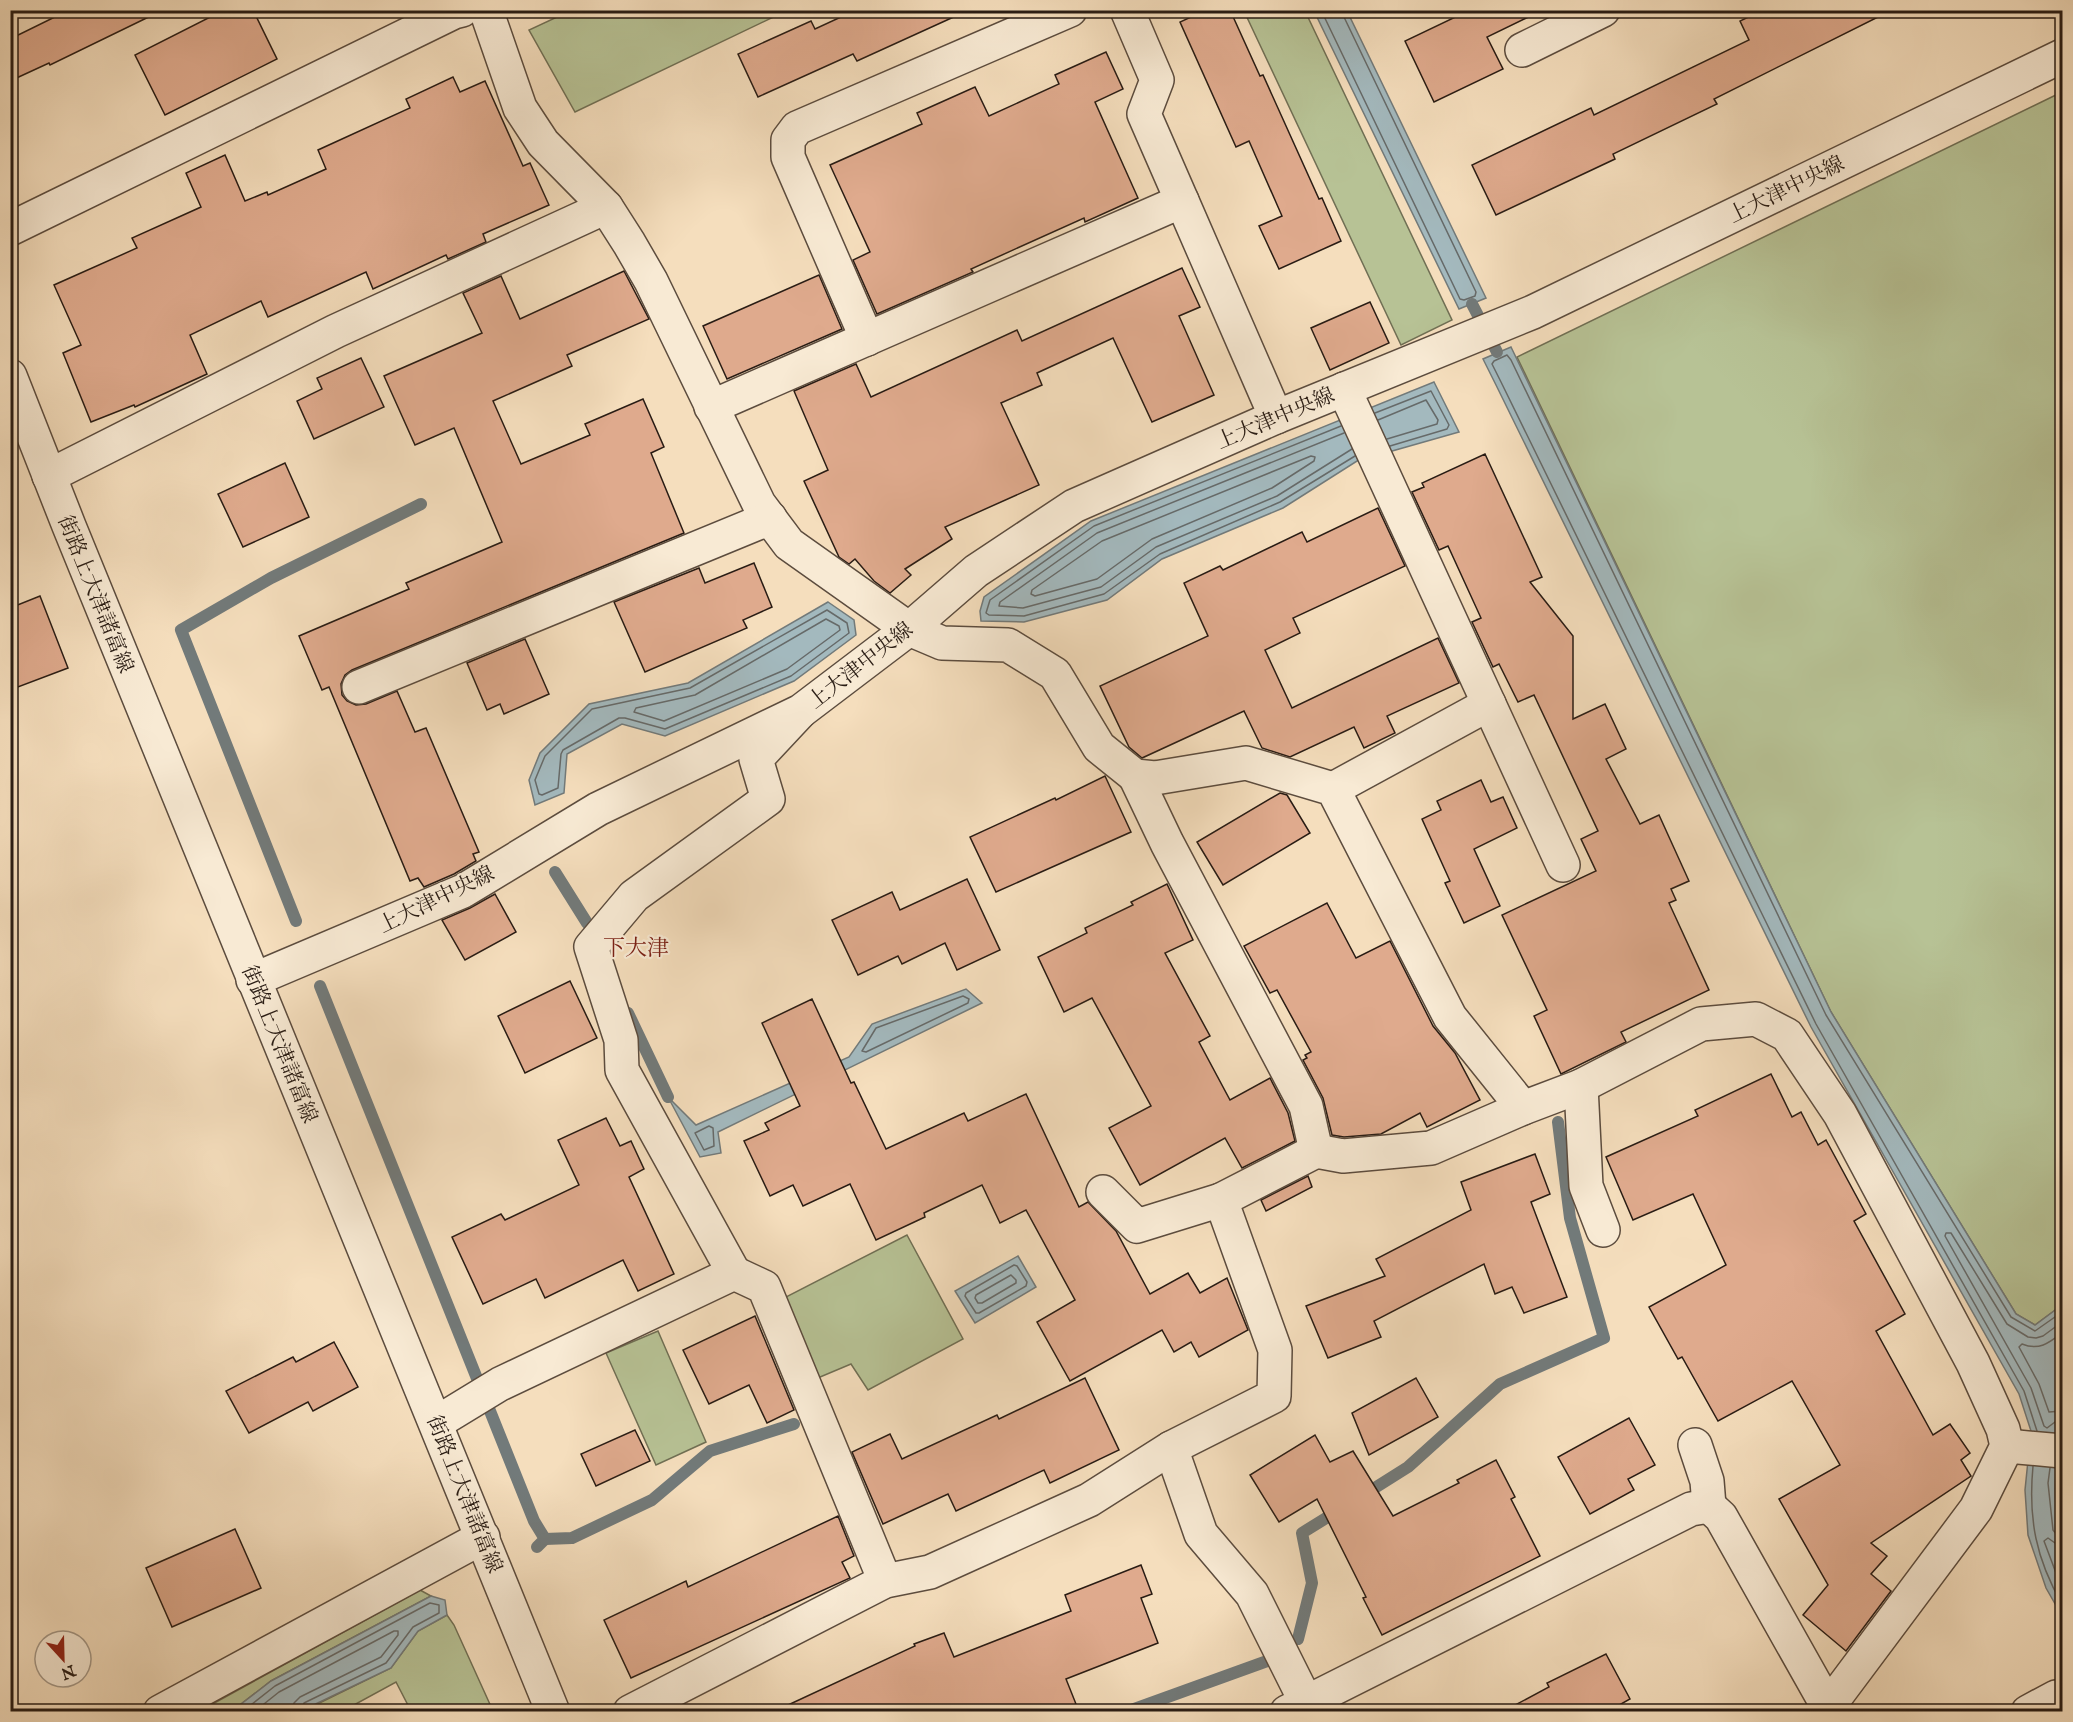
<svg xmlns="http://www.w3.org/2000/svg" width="2073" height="1722" font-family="'IM FELL English','Noto Serif JP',serif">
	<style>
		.green { fill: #b7c295; stroke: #706f54; stroke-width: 1.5 }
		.water { fill: #a3b9be; stroke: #727a7a; stroke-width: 1.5 }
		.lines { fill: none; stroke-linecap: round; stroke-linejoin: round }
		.shore { stroke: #666a69; stroke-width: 1.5 }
		.stream { stroke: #727a7a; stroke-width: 12 }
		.building { fill: #dfaa8d; stroke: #291c14; stroke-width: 1.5 }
		.minor-casing { stroke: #5c4c3e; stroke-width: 36 }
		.tertiary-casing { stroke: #5c4c3e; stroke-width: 36 }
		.minor { stroke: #f8ead4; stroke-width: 33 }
		.tertiary { stroke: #f8ead4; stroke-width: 33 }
		.labels { text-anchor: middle; stroke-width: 4.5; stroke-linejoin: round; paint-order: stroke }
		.street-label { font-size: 21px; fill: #291c14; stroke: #f8ead4 }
		.neighbourhood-label { font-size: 22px; fill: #7a1f14; stroke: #f8ead4 }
	</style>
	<rect width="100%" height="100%" fill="#f5debd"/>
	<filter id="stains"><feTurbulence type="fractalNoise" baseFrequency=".00333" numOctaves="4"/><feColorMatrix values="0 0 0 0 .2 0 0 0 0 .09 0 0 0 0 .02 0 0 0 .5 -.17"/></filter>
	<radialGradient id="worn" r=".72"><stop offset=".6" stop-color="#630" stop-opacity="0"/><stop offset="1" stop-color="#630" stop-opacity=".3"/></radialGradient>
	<g class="green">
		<path d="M570,11V10L786,11L575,112L529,30Z"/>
		<path d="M1244,11H1305L1452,320L1401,345Z"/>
		<path d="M2062,92V1305L2035,1325L2016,1314L1831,1012L1517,357Z"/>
		<path d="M907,1235L963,1339L868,1390L851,1364L813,1380L782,1299Z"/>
		<path d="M658,1331L706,1442L656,1465L606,1353Z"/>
		<path d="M420,1590L431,1596L271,1681L232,1711L198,1712Z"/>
		<path d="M447,1615L454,1625L493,1711H411L396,1682L343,1711L301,1712L391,1668L418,1631Z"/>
	</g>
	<g class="water">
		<path d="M1314,11H1347L1486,298L1459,309Z"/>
		<path d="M1511,347L1831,1012L2016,1314L2035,1325L2062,1305V1426L2060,1430C2056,1467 2051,1502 2062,1539V1616L2046,1588L2028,1535L2025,1490L2031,1431L2019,1394L1811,1027L1496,385L1483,359Z"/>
		<path d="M1434,382L1459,432L1357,461L1283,508L1162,559L1107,600L1024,622L981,621L980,611L984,597L1091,521Z"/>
		<path d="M828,602L854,620L856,635L794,681L665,736L622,724L567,754L564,793L535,805L529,780L540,753L589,704L688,683Z"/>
		<path d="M966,989L982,1003L718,1132L721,1153L700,1157L668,1097L696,1125L849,1057L872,1024Z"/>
		<path d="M1018,1256L1036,1287L975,1323L955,1291Z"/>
		<path d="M431,1596L445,1600L447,1615L418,1631L391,1668L301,1711H232L271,1681Z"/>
	</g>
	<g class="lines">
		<g class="shore">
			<path d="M1321,10L1460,299L1464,300L1475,296L1476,292L1343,15L1342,10"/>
			<path d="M1375,413L1431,391L1449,425L1447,429L1390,446"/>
			<path d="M1378,420L1426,400L1438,420L1437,424L1387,439"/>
			<path d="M1341,426L1094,526L990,600L986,613L989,615L1024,616L1104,594L1160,554L1280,502L1355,456"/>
			<path d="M1344,433L1097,533L1000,602L999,606L1023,608L1101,587L1156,547L1277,496L1352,449"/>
			<path d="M1311,456L1315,457L1314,461L1272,488L1152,539L1097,579L1035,596L1031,594L1032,590L1102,541Z"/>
			<path d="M827,610L847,623L849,633L791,676L665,729L625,718H619L563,750L561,754L558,788L542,795L539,794L535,780L545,756L592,709L690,688Z"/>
			<path d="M826,619L839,626L840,630L787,669L664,721L634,712L636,708L695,695Z"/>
			<path d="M963,996L969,999L968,1003L866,1052L862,1051L876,1028Z"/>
			<path d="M709,1126L713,1128L714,1146L704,1150L695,1133Z"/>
			<path d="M1014,1265L1017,1266L1027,1282L1026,1286L979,1313H976L965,1296L966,1293Z"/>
			<path d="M1011,1275L1016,1280V1283L982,1303H978L975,1298L976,1295Z"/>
			<path d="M2062,1322L2043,1336L2036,1338L2028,1337L2007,1324L1951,1233H1946L1945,1236L2031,1388L2044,1426L2047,1428L2055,1422L2062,1420"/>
			<path d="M2062,1333C2049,1343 2039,1351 2022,1344L2019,1347L2039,1384L2049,1412L2062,1411"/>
			<path d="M2037,1431L2024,1391L1816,1024L1501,382L1492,364L1494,361L1507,355L1511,360L1826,1015L2011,1317L2035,1331L2062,1312"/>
			<path d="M2033,1466C2028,1519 2036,1559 2062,1604"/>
			<path d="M2050,1468L2048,1483L2053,1530L2057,1535L2062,1537"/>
			<path d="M2062,1544L2055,1543L2048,1538L2044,1541L2062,1589"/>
			<path d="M242,1712L275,1686L430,1603L439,1605V1613L413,1627L386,1663L304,1703L300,1712"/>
			<path d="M254,1712L279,1692L394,1631H398V1635L381,1657L300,1697L294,1703L292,1712"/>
		</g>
		<g class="stream">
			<path d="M1472,304L1497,352"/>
			<path d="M555,872L587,923"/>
			<path d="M296,921L181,630L271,578L421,504"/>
			<path d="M320,986L534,1521L545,1539L537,1547"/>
			<path d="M628,1013L668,1097"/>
			<path d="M1362,1496L1408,1467L1500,1384L1604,1338L1570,1218L1558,1122"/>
			<path d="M545,1539L572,1538L652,1500L710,1451L794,1424"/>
			<path d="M1298,1639L1312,1583L1302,1533L1339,1510"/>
			<path d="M1126,1712L1270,1660"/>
		</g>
	</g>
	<g class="building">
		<path d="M69,10H163L50,65L49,63L10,81V39Z"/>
		<path d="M224,10H253L277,59L165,115L135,55Z"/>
		<path d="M856,10H969L857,61L853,54L758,97L738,54L811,21L815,29Z"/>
		<path d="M1206,10H1230L1260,76L1263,75L1319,199L1322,198L1341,241L1279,269L1259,226L1282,216L1249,141L1236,147L1180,22Z"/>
		<path d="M1470,10H1543L1487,37L1503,69L1434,102L1405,41Z"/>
		<path d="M1763,10H1892L1714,99L1717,104L1613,154L1615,159L1496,215L1472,165L1591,108L1594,115L1749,40L1740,21Z"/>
		<path d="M1106,52L1123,89L1095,102L1138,198L1085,222L1084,218L971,269L973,272L877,314L853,260L870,252L830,165L922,124L917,113L975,87L989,116L1059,84L1055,75Z"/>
		<path d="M453,77L460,92L485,81L523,166L530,163L549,205L483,234L486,242L448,259L446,255L373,289L366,272L268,317L261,301L190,335L207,374L135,407L134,405L91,422L63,353L81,345L54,285L137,248L132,238L201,207L186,173L225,155L245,201L267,192L268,195L326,169L318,150L410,108L406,99Z"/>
		<path d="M1182,268L1200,307L1179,316L1214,395L1152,422L1113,338L1037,373L1042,385L1001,403L1039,485L945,527L952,539L905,569L911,575L890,593L874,581L855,559L849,564L839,557L804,481L828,470L794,391L856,364L871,397L1017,330L1022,341Z"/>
		<path d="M624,271L649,319L567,355L572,366L493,401L521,464L590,435L585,424L643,399L664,447L651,453L684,533L352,670L345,675L341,684L342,695L347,701L356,705L366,704L397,691L415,732L426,728L479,852L473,854L476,861L454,874L424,887L418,878L410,881L329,687L322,690L299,636L409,589L406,583L502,542L454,428L415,445L384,376L482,333L463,293L501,276L520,319Z"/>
		<path d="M819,275L842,329L727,379L703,326Z"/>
		<path d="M1370,302L1389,343L1330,370L1311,328Z"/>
		<path d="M361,358L384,407L314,439L297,401L322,389L317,378Z"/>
		<path d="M1485,454L1542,577L1530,582L1573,636V719L1605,704L1626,749L1606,759L1640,824L1659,815L1689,881L1671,889L1676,900L1669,903L1709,990L1621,1032L1626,1042L1561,1074L1534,1016L1547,1010L1502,915L1596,871L1581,839L1598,831L1534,695L1518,702L1499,664L1493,667L1472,622L1481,618L1448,546L1439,550L1412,492L1424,487L1422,483Z"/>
		<path d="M285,463L309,517L243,547L218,494Z"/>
		<path d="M1378,508L1405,566L1293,618L1300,633L1265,650L1292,708L1438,638L1459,683L1387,716L1395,733L1364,748L1354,727L1290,757L1262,748L1244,711L1142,758L1129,747L1100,686L1208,636L1184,583L1220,566L1223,570L1302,532L1307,542Z"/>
		<path d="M754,563L772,607L743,620L747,628L645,672L614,602L699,568L705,583Z"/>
		<path d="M40,596L68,668L10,690V608Z"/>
		<path d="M525,639L549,694L504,714L500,704L487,710L467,663Z"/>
		<path d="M1105,776L1131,832L996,892L970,837L1055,798L1056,800Z"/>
		<path d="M1481,780L1491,802L1503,797L1517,828L1474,849L1500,906L1464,923L1445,883L1450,881L1422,819L1441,810L1437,801Z"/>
		<path d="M1280,793L1287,795L1310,833L1223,885L1197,842Z"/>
		<path d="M967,879L1000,950L957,970L945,943L902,964L898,956L858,975L832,920L892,892L900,910Z"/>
		<path d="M1167,884L1193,940L1165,953L1210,1036L1199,1042L1230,1100L1270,1078L1288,1113L1295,1141L1242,1168L1225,1138L1140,1185L1109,1128L1151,1106L1092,998L1064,1012L1038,957L1087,933L1085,928L1133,905L1131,902Z"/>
		<path d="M495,894L516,932L465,960L442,920L470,908Z"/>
		<path d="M1327,903L1356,958L1390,941L1433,1026L1455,1053L1480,1100L1427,1127L1420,1113L1381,1134L1344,1137L1332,1135L1323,1098L1303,1060L1307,1058L1305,1055L1311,1052L1277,990L1270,993L1244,946Z"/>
		<path d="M570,981L597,1038L525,1073L498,1016Z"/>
		<path d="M812,999L851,1083L854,1082L886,1149L964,1113L968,1121L1026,1094L1079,1207L1088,1202L1116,1231L1150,1294L1188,1273L1200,1293L1227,1278L1248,1330L1199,1357L1191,1342L1174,1352L1162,1330L1070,1381L1037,1322L1075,1300L1026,1210L1000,1223L982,1185L924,1213L925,1217L876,1240L850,1184L803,1206L793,1185L770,1196L744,1141L769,1130L765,1123L800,1106L762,1023Z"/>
		<path d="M1771,1074L1792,1117L1801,1112L1818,1145L1826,1140L1866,1214L1854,1221L1905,1314L1876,1331L1933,1435L1950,1424L1970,1453L1961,1460L1971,1476L1871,1543L1887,1556L1871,1574L1891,1591L1846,1651L1803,1615L1828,1585L1779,1499L1840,1465L1792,1381L1718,1421L1682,1357L1678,1359L1649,1307L1726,1265L1693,1194L1633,1220L1606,1157L1698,1116L1695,1110Z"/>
		<path d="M606,1118L620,1146L631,1141L644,1169L629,1177L674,1274L638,1291L623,1260L545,1298L536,1279L483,1304L452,1237L501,1214L505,1220L579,1185L558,1140Z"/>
		<path d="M1535,1154L1550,1194L1531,1202L1567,1297L1524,1313L1512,1287L1495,1294L1484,1264L1374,1321L1381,1337L1328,1358L1306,1306L1385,1276L1376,1259L1471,1210L1461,1182Z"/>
		<path d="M1308,1176L1312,1187L1266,1211L1261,1200Z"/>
		<path d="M755,1316L794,1410L767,1423L749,1385L709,1404L683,1350Z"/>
		<path d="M334,1342L358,1387L313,1411L308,1402L249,1433L226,1391L293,1357L296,1362Z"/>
		<path d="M1085,1378L1119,1450L1050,1483L1044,1470L956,1511L948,1494L883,1524L852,1452L890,1434L902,1459L997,1415L999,1419Z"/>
		<path d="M1416,1378L1438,1417L1369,1455L1352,1413Z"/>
		<path d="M1629,1418L1655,1465L1628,1479L1634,1490L1590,1514L1558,1457Z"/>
		<path d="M635,1430L650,1461L596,1486L581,1454Z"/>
		<path d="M1315,1435L1330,1462L1353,1451L1393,1516L1459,1483L1457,1480L1496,1460L1515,1497L1511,1499L1540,1556L1382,1635L1363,1598L1366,1597L1317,1499L1279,1522L1250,1475Z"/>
		<path d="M838,1516L854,1556L842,1562L850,1578L631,1678L604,1620L686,1581L688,1587Z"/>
		<path d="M235,1529L261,1588L172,1627L146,1568Z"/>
		<path d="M1141,1565L1152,1594L1141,1598L1158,1643L1066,1679L1076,1704L1056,1712H773L915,1646L914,1644L944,1633L954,1657L1071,1611L1065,1595Z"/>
		<path d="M1606,1654L1630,1699L1607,1712H1502L1549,1687L1547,1683Z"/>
	</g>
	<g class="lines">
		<defs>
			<g id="minor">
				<path d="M486,10L520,108L543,143L606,207L629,243L651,281L759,504L789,544L909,629L942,643L1008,645L1055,674L1099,747L1135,776L1155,778L1246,763L1333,789L1450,1017L1523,1108"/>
				<path d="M1127,10L1157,80L1144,114L1182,201"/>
				<path d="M1522,50L1603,10"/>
				<path d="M10,229L454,12L462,10"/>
				<path d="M867,339L788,157V140L797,128L1070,10"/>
				<path d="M1344,389L1563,865"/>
				<path d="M711,407L1182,201L1276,417"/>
				<path d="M49,476L336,331L606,207"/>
				<path d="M359,687L770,518"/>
				<path d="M1135,776L1167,843L1306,1106L1316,1151"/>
				<path d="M1333,789L1489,704"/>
				<path d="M1581,1086L1586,1186L1603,1230"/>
				<path d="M1103,1192L1137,1226L1221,1200"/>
				<path d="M734,1273L764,1287L885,1581"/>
				<path d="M436,1423L500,1384L734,1273L622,1070L621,1040L591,947L634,896L768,799L756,759L800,712"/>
				<path d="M1695,1445L1707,1481L1709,1506"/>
				<path d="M2007,1446L2062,1451"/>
				<path d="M1171,1448L1201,1534L1252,1594L1306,1702"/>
				<path d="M160,1712L483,1537"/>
				<path d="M630,1712L885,1581L930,1572L1089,1500L1171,1448L1274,1396L1275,1350L1221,1200L1316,1151L1343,1156L1431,1148L1523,1108L1581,1086L1701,1024L1756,1019L1787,1035L1840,1114L1973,1363L2003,1429L2007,1446L1976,1509L1828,1707L1830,1712"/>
				<path d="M1287,1712L1691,1509L1709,1506L1721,1517L1828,1707"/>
				<path d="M2028,1712L2056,1697L2062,1708"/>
			</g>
			<g id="tertiary">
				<path d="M10,376L69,526L553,1712"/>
				<path d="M253,980L463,891L598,809L801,711L909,629L976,571L1074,506L1276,417L1533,312L2062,56"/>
			</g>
		</defs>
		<use href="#minor" class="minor-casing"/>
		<use href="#tertiary" class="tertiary-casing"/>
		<use href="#minor" class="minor"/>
		<use href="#tertiary" class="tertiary"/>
	</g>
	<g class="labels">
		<g class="street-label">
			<text transform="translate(1786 189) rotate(-26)" y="7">上大津中央線</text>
			<text transform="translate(1275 418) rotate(-23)" y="7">上大津中央線</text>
			<text transform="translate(96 594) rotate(68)" y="7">街路上大津諸富線</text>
			<text transform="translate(860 665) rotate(-38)" y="7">上大津中央線</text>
			<text transform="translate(436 899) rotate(-26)" y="7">上大津中央線</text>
			<text transform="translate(280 1044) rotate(68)" y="7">街路上大津諸富線</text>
			<text transform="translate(465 1494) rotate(68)" y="7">街路上大津諸富線</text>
		</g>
		<g class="neighbourhood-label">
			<text x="636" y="955">下大津</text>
		</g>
	</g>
	<rect width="2073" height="1722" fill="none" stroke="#f5debd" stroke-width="36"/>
	<rect x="12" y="12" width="2049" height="1698" fill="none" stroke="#291c14" stroke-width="3"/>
	<rect x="18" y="18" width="2037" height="1686" fill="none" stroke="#291c14" stroke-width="1.5"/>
	<g transform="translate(63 1659) rotate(158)"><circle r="28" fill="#f8ead4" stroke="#a59887" stroke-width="1.5"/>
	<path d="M0-4.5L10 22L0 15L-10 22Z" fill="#8f2418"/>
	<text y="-9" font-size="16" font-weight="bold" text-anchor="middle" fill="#291c14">N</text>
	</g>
	<rect width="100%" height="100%" filter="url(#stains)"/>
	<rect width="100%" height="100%" fill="url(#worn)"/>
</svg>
